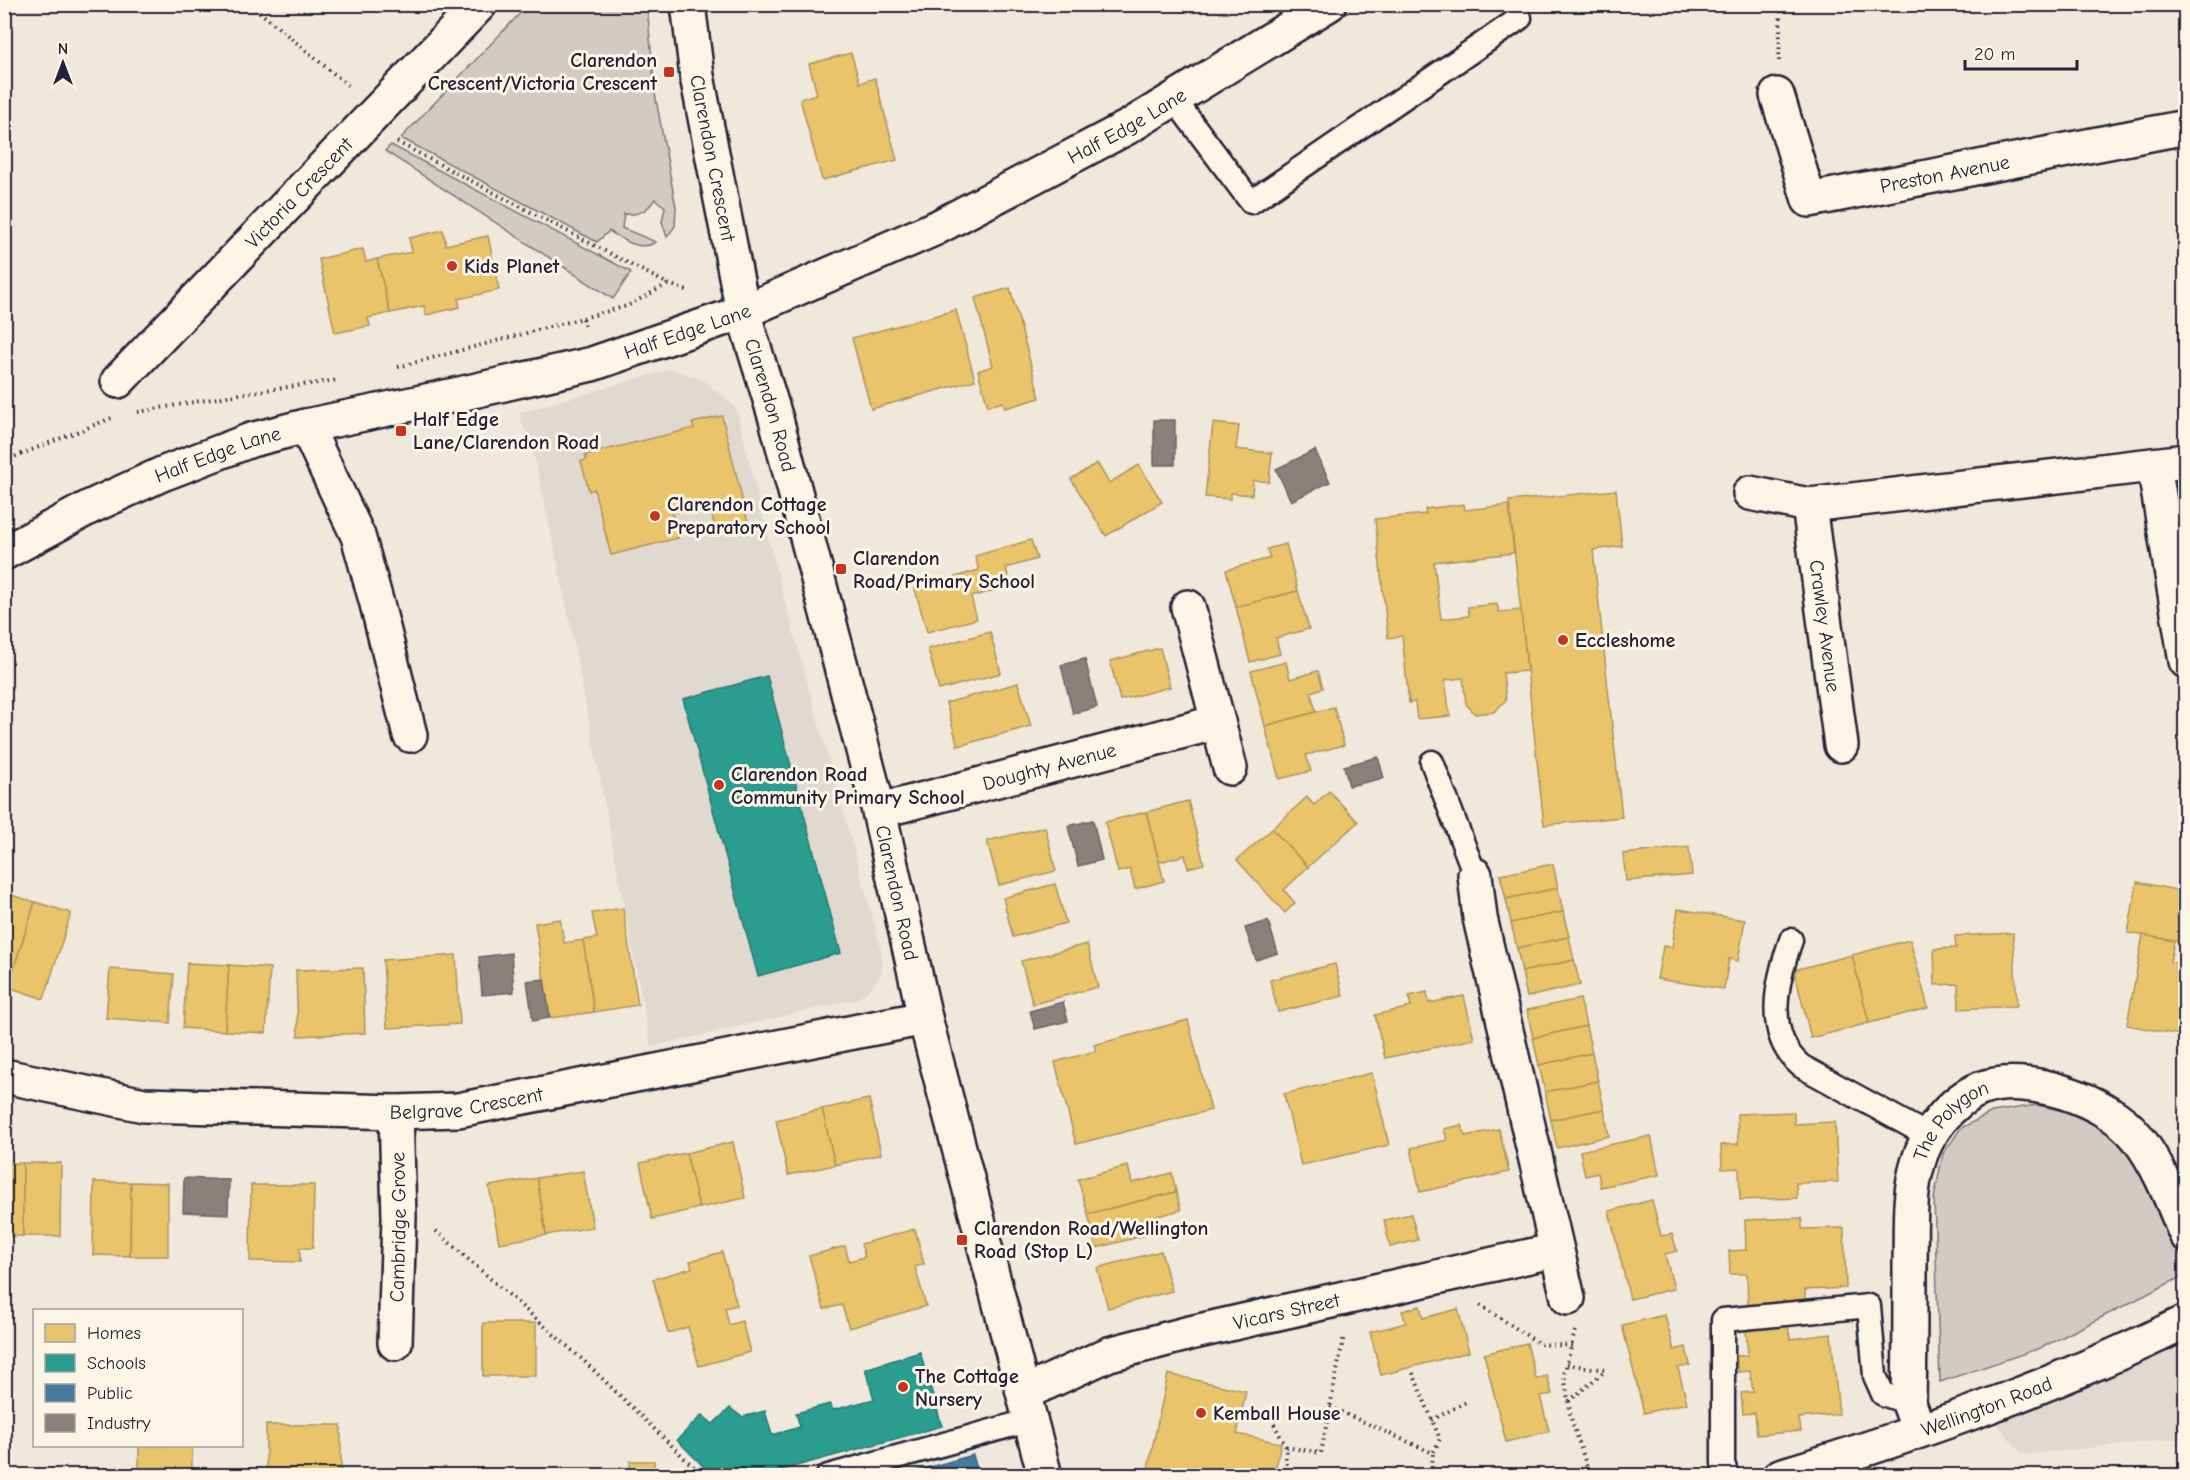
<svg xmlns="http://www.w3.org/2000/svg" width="2190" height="1480" font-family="'Comic Neue',sans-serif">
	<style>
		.built { fill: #e0d9cf }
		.green { fill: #d1cbc3; stroke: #7a767f; stroke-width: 1.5 }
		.homes { fill: #e9c46a; stroke: #ad935c; stroke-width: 1.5 }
		.schools { fill: #2a9d8f; stroke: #287876; stroke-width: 1.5 }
		.public { fill: #457b9d; stroke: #3a6080; stroke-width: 1.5 }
		.industry { fill: #8a817c; stroke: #6b6468; stroke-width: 1.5 }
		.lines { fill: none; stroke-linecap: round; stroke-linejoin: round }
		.lane-casing { stroke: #22223b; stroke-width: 27 }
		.street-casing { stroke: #22223b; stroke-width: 38 }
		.secondary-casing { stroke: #22223b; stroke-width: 38 }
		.path { stroke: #22223b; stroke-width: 4; stroke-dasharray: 1.5 4.5; stroke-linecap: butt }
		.lane { stroke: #fcf5e5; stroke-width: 22 }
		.street { stroke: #fcf5e5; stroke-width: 33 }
		.secondary { stroke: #fcf5e5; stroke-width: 33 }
		.poi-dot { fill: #c8321e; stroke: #fcf5e5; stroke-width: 2 }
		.labels { text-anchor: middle; stroke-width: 6; stroke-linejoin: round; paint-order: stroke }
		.poi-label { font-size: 20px; font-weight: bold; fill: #22223b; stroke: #fcf5e5; text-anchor: start }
		.street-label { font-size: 20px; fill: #22223b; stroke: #fcf5e5 }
	</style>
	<rect width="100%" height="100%" fill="#efe8db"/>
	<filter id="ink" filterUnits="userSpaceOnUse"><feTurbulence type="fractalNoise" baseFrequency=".0167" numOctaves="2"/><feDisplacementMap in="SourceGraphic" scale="12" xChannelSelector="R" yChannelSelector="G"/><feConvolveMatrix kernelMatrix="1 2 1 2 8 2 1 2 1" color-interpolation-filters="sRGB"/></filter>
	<g filter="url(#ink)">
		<g class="built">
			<path d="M671,369L704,380L736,408L776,569L881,948L882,973L870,989L857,999L651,1047L570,622L536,463L519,413Z"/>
			<path d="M2185,1325V1438L2023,1455L1986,1411Z"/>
		</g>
		<g class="green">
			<path d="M528,5H647L655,94L676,207L675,226L667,237L662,222L665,207L655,199C647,211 639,215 624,214L622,228L656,242C639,252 624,240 609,231L597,242L401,138Z"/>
			<path d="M391,145L631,272L613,299L385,151Z"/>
			<path d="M2037,1105L2078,1114L2123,1135L2141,1160L2185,1266V1275L2043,1347L1940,1382L1934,1198L1943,1154L1961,1128L1992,1112Z"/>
		</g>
		<g class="homes">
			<path d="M851,53L860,83L875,78L897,160L822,180L800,99L817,94L809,64Z"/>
			<path d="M443,230L446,245L488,236L499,290L458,299L460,307L426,315L424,306L390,313L377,259L412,252L409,238Z"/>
			<path d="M363,249L366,262L377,259L390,313L368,318L370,326L335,333L319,259Z"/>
			<path d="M1010,288L1040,398L1005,408L1003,402L988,406L978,371L993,366L975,298Z"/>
			<path d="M956,310L975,380L871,409L852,338Z"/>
			<path d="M722,416L748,523L716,531L709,503L672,513L678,538L611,555L594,489L589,491L581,461L587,460L585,455L694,428L692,423Z"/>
			<path d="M1213,423L1239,426L1236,449L1272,453L1269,482L1253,480L1252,495L1231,493L1230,499L1205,497Z"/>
			<path d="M1097,463L1109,483L1139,465L1162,502L1106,536L1071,479Z"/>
			<path d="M1616,490L1622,546L1593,550L1622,817L1544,825L1509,501Z"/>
			<path d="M1464,504L1465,510L1509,505L1514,553L1434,562L1441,619L1469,616L1468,607L1497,604L1499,612L1521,610L1527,671L1503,673L1506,700L1494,712L1475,714L1466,704L1463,678L1445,680L1450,716L1417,719L1415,702L1409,703L1402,636L1388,638L1375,519L1426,514L1425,509Z"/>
			<path d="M1031,540L1037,559L1006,568L1011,586L971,597L977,619L927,632L915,589L979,570L975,556Z"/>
			<path d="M1286,544L1298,591L1236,607L1226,570L1270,558L1267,549Z"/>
			<path d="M1298,591L1309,629L1276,638L1280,654L1250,662L1236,607Z"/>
			<path d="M990,632L1001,673L939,690L928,649Z"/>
			<path d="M1160,648L1170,687L1120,700L1110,661Z"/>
			<path d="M1286,662L1290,679L1318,671L1323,688L1311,692L1316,712L1265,726L1251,671Z"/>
			<path d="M1018,683L1031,726L958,746L946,703Z"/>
			<path d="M1334,707L1344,745L1306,755L1311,771L1279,779L1265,726Z"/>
			<path d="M1329,791L1358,822L1308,867L1272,829L1307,797L1314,805Z"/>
			<path d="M1188,801L1204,864L1188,868L1185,855L1159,862L1146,812Z"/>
			<path d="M1146,812L1164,881L1135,889L1130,869L1118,872L1105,822Z"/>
			<path d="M1045,827L1056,871L999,885L987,841Z"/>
			<path d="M1272,829L1308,867L1284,890L1295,903L1285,913L1237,860Z"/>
			<path d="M1689,847L1692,875L1626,881L1623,854Z"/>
			<path d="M1553,864L1558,888L1506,899L1500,875Z"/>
			<path d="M2137,882L2186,892V943L2128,933Z"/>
			<path d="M1055,884L1066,923L1013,937L1003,898Z"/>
			<path d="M1558,888L1563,912L1511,923L1506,899Z"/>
			<path d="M4,893L35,902L8,987L4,986Z"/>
			<path d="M35,902L71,913L44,999L8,987Z"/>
			<path d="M623,908L638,1005L594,1012L583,940L597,938L592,913Z"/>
			<path d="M1678,909L1745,920L1738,961L1729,959L1724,989L1657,979L1663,946L1672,947Z"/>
			<path d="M1563,912L1569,937L1517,948L1511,923Z"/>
			<path d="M560,919L564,943L583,940L594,1012L550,1018L535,923Z"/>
			<path d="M2013,933L2017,1006L1959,1009L1958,984L1935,985L1934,949L1956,948L1955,936Z"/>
			<path d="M2143,935L2174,941L2170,962L2186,965V1036L2127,1025Z"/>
			<path d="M1569,937L1574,960L1522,972L1517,948Z"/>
			<path d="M1910,940L1928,1008L1869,1023L1852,955Z"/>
			<path d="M1087,944L1098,987L1033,1004L1021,961Z"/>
			<path d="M456,955L460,1024L387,1028L383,960Z"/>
			<path d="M1852,955L1869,1023L1811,1038L1794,970Z"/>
			<path d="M1574,960L1580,985L1527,997L1522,972Z"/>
			<path d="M187,963L229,965L225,1031L183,1028Z"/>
			<path d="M1335,964L1343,996L1278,1012L1270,980Z"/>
			<path d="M229,965L270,968L266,1033L225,1031Z"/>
			<path d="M363,968L365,1033L298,1036L296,970Z"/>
			<path d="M110,969L174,974L170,1023L106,1018Z"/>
			<path d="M1427,992L1429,1003L1464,996L1474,1039L1385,1058L1375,1015L1411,1007L1409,996Z"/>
			<path d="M1580,999L1586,1026L1533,1038L1527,1010Z"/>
			<path d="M1188,1020L1211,1110L1076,1144L1055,1062L1096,1051L1094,1045Z"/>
			<path d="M1586,1026L1592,1053L1539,1065L1533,1038Z"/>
			<path d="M1592,1053L1598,1081L1545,1092L1539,1065Z"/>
			<path d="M1372,1073L1389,1145L1301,1165L1284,1094Z"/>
			<path d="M1598,1081L1604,1109L1551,1120L1545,1092Z"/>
			<path d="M869,1099L881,1154L835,1165L822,1109Z"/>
			<path d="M822,1109L835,1165L788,1175L776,1120Z"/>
			<path d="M1604,1109L1609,1136L1557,1148L1551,1120Z"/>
			<path d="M1794,1112V1124L1835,1122L1838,1182L1796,1183L1797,1198L1740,1200L1739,1168L1722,1169L1721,1145L1738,1144L1737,1114Z"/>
			<path d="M1462,1125L1465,1136L1499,1129L1509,1172L1420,1192L1411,1148L1447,1140L1444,1129Z"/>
			<path d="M1651,1136L1659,1175L1601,1187L1598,1173L1585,1176L1580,1151Z"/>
			<path d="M733,1142L745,1198L699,1208L686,1153Z"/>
			<path d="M686,1153L699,1208L652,1219L640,1163Z"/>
			<rect x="4" y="1163" width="19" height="73"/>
			<path d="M23,1163H61L60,1236H23Z"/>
			<path d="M1128,1166L1132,1183L1172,1173L1176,1192L1088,1214L1078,1179Z"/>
			<path d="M583,1171L593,1227L546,1235L537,1178Z"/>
			<path d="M537,1178L546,1235L499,1243L489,1186Z"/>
			<path d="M94,1182H131L130,1256L93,1255Z"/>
			<path d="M131,1182L168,1183V1256H130Z"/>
			<path d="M251,1185H314L313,1248H300V1262L250,1261Z"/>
			<path d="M1176,1192L1181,1210L1142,1220L1146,1235L1096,1248L1088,1214Z"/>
			<path d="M1652,1200L1661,1236L1672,1234L1677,1251L1665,1254L1674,1289L1630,1299L1609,1211Z"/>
			<path d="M1411,1214L1418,1240L1390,1247L1384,1220Z"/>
			<path d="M1802,1218V1229L1844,1228L1846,1288L1805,1290V1304L1748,1306L1747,1274H1730L1729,1251L1746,1250L1745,1220Z"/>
			<path d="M915,1229L924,1264L915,1267L926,1306L849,1328L842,1305L824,1309L809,1256L845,1246L849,1261L865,1257L861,1244Z"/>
			<path d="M1161,1251L1172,1291L1108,1308L1097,1268Z"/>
			<path d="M722,1252L737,1305L725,1308L729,1325L742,1321L750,1352L699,1366L688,1327L668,1333L653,1279L692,1268L690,1261Z"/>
			<path d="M1420,1306L1423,1318L1458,1309L1469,1352L1381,1375L1370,1332L1406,1323L1402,1311Z"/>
			<path d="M1665,1315L1674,1350L1686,1347L1690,1365L1678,1368L1687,1403L1644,1413L1622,1325Z"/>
			<rect x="483" y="1323" width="53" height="53"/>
			<path d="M1788,1325L1790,1339L1831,1334L1839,1414L1799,1418L1801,1431L1757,1435L1755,1413L1743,1414L1741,1393L1753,1392L1750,1371L1738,1372L1736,1356L1748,1355L1746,1329Z"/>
			<path d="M1527,1343L1536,1379L1547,1376L1552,1394L1540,1396L1549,1431L1506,1442L1484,1354Z"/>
			<path d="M1168,1374L1246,1391L1237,1434L1281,1443L1274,1476H1182L1148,1468Z"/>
			<rect x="266" y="1425" width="75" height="51"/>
			<rect x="139" y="1446" width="53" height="30"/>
			<path d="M630,1461H654V1476H573V1474H630Z"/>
		</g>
		<g class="schools">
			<path d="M767,676L841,953L758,976L683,699Z"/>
			<path d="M920,1352L942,1426L760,1476H713L677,1440L702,1415L713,1424L730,1408L742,1417L765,1411L772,1435L800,1427L796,1413L830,1404L833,1410L874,1399L865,1369Z"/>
		</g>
		<path class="public" d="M973,1455L979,1476H898Z"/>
		<g class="industry">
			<rect x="1154" y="420" width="21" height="45"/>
			<path d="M1315,450L1330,482L1291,501L1276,469Z"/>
			<path d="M1085,659L1097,707L1073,714L1061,665Z"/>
			<path d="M1378,757L1384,778L1349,786L1344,766Z"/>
			<path d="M1093,820L1102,860L1078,866L1068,826Z"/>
			<path d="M1268,921L1278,953L1256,960L1245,928Z"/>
			<path d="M511,953L514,992L482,995L479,957Z"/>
			<path d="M544,979L550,1018L533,1021L527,981Z"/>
			<path d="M1063,1002L1068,1021L1035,1029L1030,1011Z"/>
			<path d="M184,1178L229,1180L228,1214L183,1212Z"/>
		</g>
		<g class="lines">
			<defs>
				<g id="lane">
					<path d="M1174,99L1251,202L1520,18"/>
					<path d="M1432,762L1475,875"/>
					<path d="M1791,940C1777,980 1763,1034 1801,1066L1929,1136"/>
					<path d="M828,1476L1031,1420"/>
					<path d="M1727,1476L1723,1463V1320L1869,1306L1875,1376L1883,1394L1909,1403"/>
				</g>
				<g id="street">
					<path id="s1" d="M688,4L697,76L743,312L776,419L879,811L925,1018L1045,1476"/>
					<path id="s2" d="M1777,95L1809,200L2186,127"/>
					<path id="s3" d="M118,381L480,4"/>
					<path d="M306,426L358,536L377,604L410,735"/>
					<path d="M2154,465L2186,661"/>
					<path d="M1750,493L1809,505L2186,461"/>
					<path id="s4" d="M1809,505L1841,745"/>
					<path d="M1188,607L1230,768"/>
					<path id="s5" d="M879,811L1218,722"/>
					<path d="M1475,875L1480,918L1568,1298"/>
					<path id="s6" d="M4,1076L144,1105L396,1112L458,1110L925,1018"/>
					<path id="s7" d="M395,1343L399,1217L396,1112"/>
					<path id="s8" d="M1024,1393L1109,1354L1190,1333L1556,1250"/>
					<path id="s9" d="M1919,1431L1909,1403C1910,1356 1910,1309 1910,1263C1911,1230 1908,1195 1918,1163C1926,1134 1950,1101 1980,1089C2025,1071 2108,1100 2137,1137C2159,1165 2172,1201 2186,1234"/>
				</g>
				<g id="secondary">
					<path id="s10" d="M4,553L90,507L162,474L251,440L306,426L455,395L592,364L743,312L936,228L1128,127L1329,4"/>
					<path id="s11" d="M1780,1476C1919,1434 2055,1386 2186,1322"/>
				</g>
			</defs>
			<use href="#lane" class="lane-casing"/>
			<use href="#street" class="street-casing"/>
			<use href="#secondary" class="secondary-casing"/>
			<g class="path">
				<path d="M250,4L351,88"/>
				<path d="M1779,61L1781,4"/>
				<path d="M397,142L668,284L689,291"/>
				<path d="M583,318L627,306L668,284"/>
				<path d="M398,367L583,318L585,328"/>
				<path d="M138,412L245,393L338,380"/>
				<path d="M4,461L114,417"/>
				<path d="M436,1231L583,1360L703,1476"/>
				<path d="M1480,1305L1540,1344L1572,1346"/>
				<path d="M1575,1331L1564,1375L1571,1418L1590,1476"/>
				<path d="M1567,1364L1604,1370"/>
				<path d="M1413,1373L1440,1439L1433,1453"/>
				<path d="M1569,1401L1605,1371"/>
				<path d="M1330,1407L1433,1453L1431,1476"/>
				<path d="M1432,1420L1468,1401"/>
				<path d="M1274,1424L1286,1447V1476"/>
				<path d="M1286,1447L1321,1453L1344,1335"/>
			</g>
			<use href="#lane" class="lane"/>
			<use href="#street" class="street"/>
			<use href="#secondary" class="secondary"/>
		</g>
	</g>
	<g class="poi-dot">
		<rect x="663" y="66" width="12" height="12" rx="3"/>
		<circle cx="452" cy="266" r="6"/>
		<rect x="395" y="425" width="12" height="12" rx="3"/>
		<circle cx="655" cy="516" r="6"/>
		<rect x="835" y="563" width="12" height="12" rx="3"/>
		<circle cx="1563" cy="640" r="6"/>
		<circle cx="719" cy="785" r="6"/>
		<rect x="956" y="1234" width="12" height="12" rx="3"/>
		<circle cx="903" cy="1387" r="6"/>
		<circle cx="1201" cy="1413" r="6"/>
	</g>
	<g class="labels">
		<g class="poi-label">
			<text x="657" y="67" text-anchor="end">Clarendon<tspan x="657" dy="23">Crescent/Victoria Crescent</tspan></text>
			<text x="464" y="273">Kids Planet</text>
			<text x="413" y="426">Half Edge<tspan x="413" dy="23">Lane/Clarendon Road</tspan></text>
			<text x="667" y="511">Clarendon Cottage<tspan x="667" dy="23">Preparatory School</tspan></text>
			<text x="853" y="565">Clarendon<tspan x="853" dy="23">Road/Primary School</tspan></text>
			<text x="1575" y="647">Eccleshome</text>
			<text x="731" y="781">Clarendon Road<tspan x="731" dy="23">Community Primary School</tspan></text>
			<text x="974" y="1235">Clarendon Road/Wellington<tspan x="974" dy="23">Road (Stop L)</tspan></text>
			<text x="915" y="1383">The Cottage<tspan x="915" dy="23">Nursery</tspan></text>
			<text x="1213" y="1420">Kemball House</text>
		</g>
		<g class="street-label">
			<text dy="7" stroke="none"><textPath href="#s10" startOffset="1208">Half Edge Lane</textPath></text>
			<text dy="7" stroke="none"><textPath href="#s1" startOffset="156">Clarendon Crescent</textPath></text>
			<text dy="7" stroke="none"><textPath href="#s2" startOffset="248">Preston Avenue</textPath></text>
			<text dy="7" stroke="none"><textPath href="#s3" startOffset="261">Victoria Crescent</textPath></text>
			<text dy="7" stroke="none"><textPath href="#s10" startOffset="722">Half Edge Lane</textPath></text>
			<text dy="7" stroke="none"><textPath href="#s1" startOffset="410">Clarendon Road</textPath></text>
			<text dy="7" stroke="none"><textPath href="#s10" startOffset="236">Half Edge Lane</textPath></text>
			<text dy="7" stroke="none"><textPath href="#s4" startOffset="122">Crawley Avenue</textPath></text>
			<text dy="7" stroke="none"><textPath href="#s5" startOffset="176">Doughty Avenue</textPath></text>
			<text dy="7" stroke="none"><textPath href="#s1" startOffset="914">Clarendon Road</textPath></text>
			<text dy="7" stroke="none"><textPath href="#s6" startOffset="466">Belgrave Crescent</textPath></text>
			<text dy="7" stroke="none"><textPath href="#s9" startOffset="326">The Polygon</textPath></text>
			<text dy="7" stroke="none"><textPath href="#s7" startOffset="116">Cambridge Grove</textPath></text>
			<text dy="7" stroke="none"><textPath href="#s8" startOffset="276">Vicars Street</textPath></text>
			<text dy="7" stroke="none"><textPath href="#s11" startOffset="218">Wellington Road</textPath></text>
		</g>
	</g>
	<rect width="2190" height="1480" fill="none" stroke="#fcf5e5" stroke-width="24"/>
	<rect x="12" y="12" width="2166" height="1456" fill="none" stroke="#22223b" stroke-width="2" filter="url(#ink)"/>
	<rect x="33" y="1309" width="210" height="138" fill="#fcf5e5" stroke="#a5a1a1" stroke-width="1.5"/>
	<rect x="45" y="1324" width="30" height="18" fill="#e9c46a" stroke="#a5a1a1" stroke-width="1.5"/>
	<text x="87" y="1339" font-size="18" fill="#22223b">Homes</text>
	<rect x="45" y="1354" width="30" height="18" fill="#2a9d8f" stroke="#a5a1a1" stroke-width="1.5"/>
	<text x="87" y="1369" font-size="18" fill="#22223b">Schools</text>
	<rect x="45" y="1384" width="30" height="18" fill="#457b9d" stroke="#a5a1a1" stroke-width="1.5"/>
	<text x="87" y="1399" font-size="18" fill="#22223b">Public</text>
	<rect x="45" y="1414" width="30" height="18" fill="#8a817c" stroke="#a5a1a1" stroke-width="1.5"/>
	<text x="87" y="1429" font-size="18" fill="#22223b">Industry</text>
	<g transform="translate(63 63)" stroke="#fcf5e5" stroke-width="4.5" paint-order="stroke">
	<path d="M0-4.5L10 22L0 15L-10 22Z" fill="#22223b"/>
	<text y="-9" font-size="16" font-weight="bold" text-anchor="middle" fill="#22223b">N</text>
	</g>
	<path d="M1965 60v9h112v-9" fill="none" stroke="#22223b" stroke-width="3"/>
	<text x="1974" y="60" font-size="18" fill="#22223b" stroke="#fcf5e5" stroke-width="4.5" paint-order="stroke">20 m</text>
</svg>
